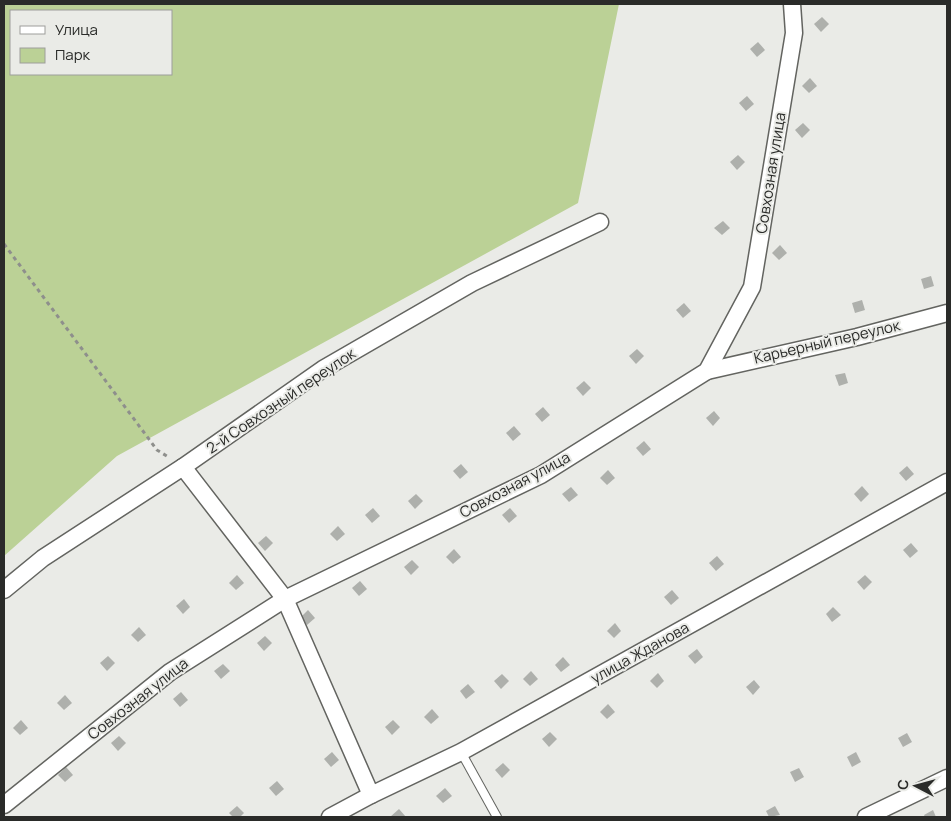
<svg xmlns="http://www.w3.org/2000/svg" width="951" height="821" font-family="Manrope,sans-serif">
	<style>
		.green { fill: #bbd196; fill-rule: evenodd }
		.building { fill: #aeb0ac }
		.lines { fill: none; stroke-linecap: round; stroke-linejoin: round }
		.lane-casing { stroke: #636460; stroke-width: 10 }
		.street-casing { stroke: #636460; stroke-width: 19 }
		.path { stroke: #8e8f8c; stroke-width: 3; stroke-dasharray: 4 4; stroke-linecap: butt }
		.lane { stroke: #fff; stroke-width: 8 }
		.street { stroke: #fff; stroke-width: 16 }
		.labels { text-anchor: middle; stroke-width: 4; stroke-linejoin: round; paint-order: stroke }
		.street-label { font-size: 15px; fill: #2a2b29; stroke: #eaebe7 }
	</style>
	<rect width="100%" height="100%" fill="#eaebe7"/>
	<path class="green" d="M4,4H619L578,203L117,456L4,556ZM11,11H171V74H11Z"/>
	<g class="building">
		<path d="M822,17L829,24L821,32L814,24Z"/>
		<path d="M758,42L765,50L757,57L750,49Z"/>
		<path d="M810,78L817,86L809,93L802,86Z"/>
		<path d="M747,96L754,104L746,111L739,103Z"/>
		<path d="M803,123L810,130L802,138L795,130Z"/>
		<path d="M738,155L745,162L737,170L730,162Z"/>
		<path d="M723,221L730,228L722,235L714,228Z"/>
		<path d="M780,245L787,253L779,260L772,253Z"/>
		<path d="M931,276L934,286L924,289L921,279Z"/>
		<path d="M862,300L865,310L855,313L852,303Z"/>
		<path d="M684,303L691,311L683,318L676,310Z"/>
		<path d="M637,349L644,356L636,364L629,356Z"/>
		<path d="M845,373L848,383L839,386L835,375Z"/>
		<path d="M584,381L591,388L583,396L576,388Z"/>
		<path d="M543,407L550,415L542,422L535,414Z"/>
		<path d="M714,411L720,418L713,426L706,418Z"/>
		<path d="M514,426L521,434L513,441L506,433Z"/>
		<path d="M644,441L651,449L643,456L636,448Z"/>
		<path d="M461,464L468,472L460,479L453,471Z"/>
		<path d="M907,466L914,474L906,481L899,473Z"/>
		<path d="M608,470L615,478L607,485L600,478Z"/>
		<path d="M862,486L869,494L861,502L854,494Z"/>
		<path d="M571,487L578,495L569,502L562,494Z"/>
		<path d="M416,494L423,501L415,509L408,501Z"/>
		<path d="M373,508L380,516L372,523L365,515Z"/>
		<path d="M510,508L517,516L509,523L502,515Z"/>
		<path d="M338,526L345,534L337,541L330,534Z"/>
		<path d="M266,536L273,543L265,551L258,543Z"/>
		<path d="M911,543L918,551L910,558L903,550Z"/>
		<path d="M454,549L461,557L453,564L446,557Z"/>
		<path d="M717,556L724,564L716,571L709,563Z"/>
		<path d="M412,560L419,567L411,575L404,567Z"/>
		<path d="M237,575L244,583L236,590L229,583Z"/>
		<path d="M865,575L872,582L864,590L857,582Z"/>
		<path d="M360,581L367,589L359,596L352,588Z"/>
		<path d="M672,590L679,598L671,605L664,597Z"/>
		<path d="M184,599L190,607L183,614L176,606Z"/>
		<path d="M833,607L841,615L832,622L826,614Z"/>
		<path d="M308,610L315,618L307,625L300,618Z"/>
		<path d="M615,623L621,631L614,638L607,631Z"/>
		<path d="M139,627L146,635L138,642L131,635Z"/>
		<path d="M265,636L272,643L264,651L257,643Z"/>
		<path d="M697,649L703,657L695,664L688,656Z"/>
		<path d="M108,656L115,663L107,671L100,663Z"/>
		<path d="M563,657L570,665L561,672L555,665Z"/>
		<path d="M223,664L230,671L221,679L214,671Z"/>
		<path d="M531,671L538,679L530,686L523,679Z"/>
		<path d="M658,673L664,681L657,688L650,681Z"/>
		<path d="M502,674L509,681L501,689L494,681Z"/>
		<path d="M754,680L760,687L753,695L746,687Z"/>
		<path d="M468,684L475,692L466,699L460,691Z"/>
		<path d="M181,692L188,700L180,707L173,699Z"/>
		<path d="M65,695L72,703L64,710L57,703Z"/>
		<path d="M608,704L615,712L607,719L600,712Z"/>
		<path d="M432,709L439,717L431,724L424,717Z"/>
		<path d="M21,720L28,728L20,735L13,728Z"/>
		<path d="M393,720L400,727L392,735L385,727Z"/>
		<path d="M550,732L557,739L549,747L542,739Z"/>
		<path d="M907,733L912,742L903,747L898,738Z"/>
		<path d="M119,736L126,743L118,751L111,743Z"/>
		<path d="M332,752L339,760L331,767L324,759Z"/>
		<path d="M856,752L861,762L852,767L847,757Z"/>
		<path d="M503,763L510,770L502,778L495,770Z"/>
		<path d="M66,767L73,775L65,782L58,775Z"/>
		<path d="M799,768L804,777L795,782L790,772Z"/>
		<path d="M277,781L284,789L276,796L269,788Z"/>
		<path d="M445,788L452,796L443,803L436,796Z"/>
		<path d="M237,806L244,813L240,817H233L229,813Z"/>
		<path d="M775,806L780,815L769,817L766,811Z"/>
		<path d="M399,809L406,817H390Z"/>
		<path d="M933,810L936,817H925L924,815Z"/>
	</g>
	<g class="lines">
		<defs>
			<path id="lane" d="M461,752L497,817"/>
			<g id="street">
				<path d="M707,371L857,337L947,313"/>
				<path d="M183,467L285,599L371,795"/>
				<path d="M4,590L43,558L183,467L323,369L472,283L600,222"/>
				<path d="M4,805L170,672L285,599L541,475L707,371L752,287L794,33L792,4"/>
				<path d="M330,817L371,795L461,752L947,482"/>
				<path d="M866,817L947,778"/>
			</g>
		</defs>
		<use href="#lane" class="lane-casing"/>
		<use href="#street" class="street-casing"/>
		<path class="path" d="M4,244L157,450L170,458"/>
		<use href="#lane" class="lane"/>
		<use href="#street" class="street"/>
	</g>
	<g class="labels">
		<g class="street-label">
			<text transform="translate(771 173) rotate(-81)" y="5">Совхозная улица</text>
			<text transform="translate(827 342) rotate(-13)" y="5">Карьерный переулок</text>
			<text transform="translate(281 401) rotate(-34)" y="5">2-й Совхозный переулок</text>
			<text transform="translate(515 485) rotate(-28)" y="5">Совхозная улица</text>
			<text transform="translate(640 653) rotate(-29)" y="5">улица Жданова</text>
			<text transform="translate(138 699) rotate(-38)" y="5">Совхозная улица</text>
		</g>
	</g>
	<rect width="951" height="821" fill="none" stroke="#2a2b29" stroke-width="10"/>
	<rect x="10" y="10" width="162" height="65" fill="#eaebe7" stroke="#9d9e9b"/>
	<rect x="20" y="26" width="25" height="8" fill="#ffffff" stroke="#9d9e9b"/>
	<text x="55" y="35" font-size="15" fill="#2a2b29">Улица</text>
	<rect x="20" y="48" width="25" height="15" fill="#bbd196" stroke="#9d9e9b"/>
	<text x="55" y="60" font-size="15" fill="#2a2b29">Парк</text>
	<g transform="translate(916 786) rotate(276)" stroke="#eaebe7" stroke-width="4" paint-order="stroke">
	<path d="M0-4L9 19L0 12L-9 19Z" fill="#2a2b29"/>
	<text y="-8" font-size="14" font-weight="bold" text-anchor="middle" fill="#2a2b29">С</text>
	</g>
</svg>
